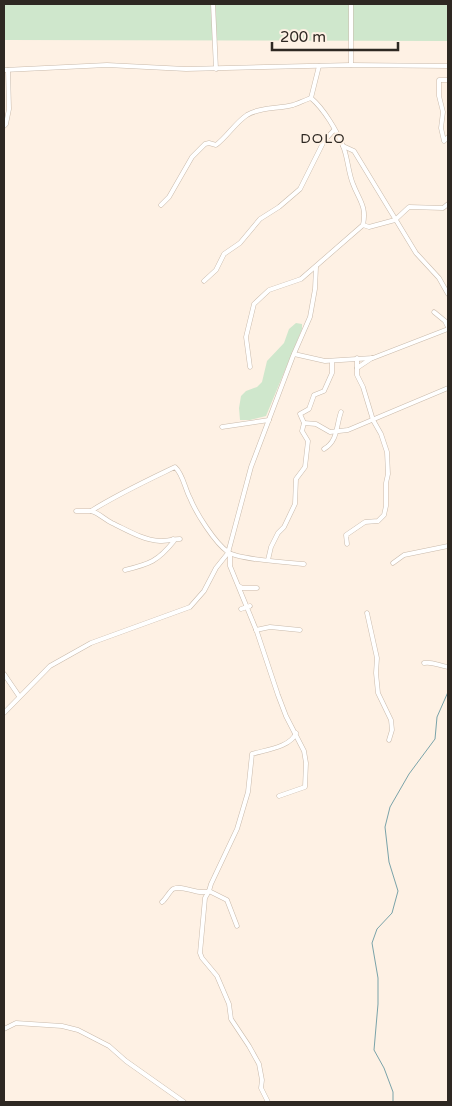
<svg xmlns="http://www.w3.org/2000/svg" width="452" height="1106" font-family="'Varela Round',sans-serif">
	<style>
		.green { fill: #cfe7cc }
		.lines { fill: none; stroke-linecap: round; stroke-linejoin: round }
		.stream { stroke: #7aa3a9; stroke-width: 1 }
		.street-casing { stroke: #c9baab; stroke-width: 5 }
		.street { stroke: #fff; stroke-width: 4 }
		.labels { text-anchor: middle; stroke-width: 4; stroke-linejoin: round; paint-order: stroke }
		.neighbourhood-label { font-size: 14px; letter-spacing: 1px; fill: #2e2822; stroke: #fef1e4 }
	</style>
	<rect width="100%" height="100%" fill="#fef1e4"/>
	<g class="green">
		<path d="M4,4H448V41L4,40Z"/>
		<path d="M296,323L302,324V329L266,416L250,420H240L239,408L241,396L246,391L257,387L262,382L267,361L284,343L289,329Z"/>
	</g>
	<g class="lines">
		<path class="stream" d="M393,1102V1092L384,1068L374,1050L378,1004V978L372,943L377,929L392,913L398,891L389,862L385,827L390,807L409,774L435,739L437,717L448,692"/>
		<defs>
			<g id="street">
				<path d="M213,4L216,69"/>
				<path d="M351,65V4"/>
				<path d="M4,70L107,65L186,69L351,65L448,66"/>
				<path d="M448,80H439V96L443,112L441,128L444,141L448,137"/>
				<path d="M4,126L6,124L9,109L8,70"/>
				<path d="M343,146L354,151L416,253L439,278L448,294"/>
				<path d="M161,205L169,197L192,157L205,144L209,143L216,145C227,137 235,123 247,115C260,107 278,109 293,105C299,103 305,100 311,98"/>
				<path d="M363,225L369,227L395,220L409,207L443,208L448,204"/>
				<path d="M204,281L216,270L224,254L240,243L260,219L279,207L300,189L324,141L334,130"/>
				<path d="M434,312L445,321L448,327"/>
				<path d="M294,354L325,361L373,358L448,329"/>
				<path d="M250,367L246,337L254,304L269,290L301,279L363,225C367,206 359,200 353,184C348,172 348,158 343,146C337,131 324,109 311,98L319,66"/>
				<path d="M357,368L372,358"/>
				<path d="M304,423L316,424L330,432L348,430L448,388"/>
				<path d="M222,427L269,420"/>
				<path d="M324,449C338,441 336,426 341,412"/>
				<path d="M76,511H91"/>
				<path d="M180,539C174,539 167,541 160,541C143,540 127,530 112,523C104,519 99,513 91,511C118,494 146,481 175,467C183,474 185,489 190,498C196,513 215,543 228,552C236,559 291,563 304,564"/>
				<path d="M347,544L346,535L365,522L378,521L384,515L386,506V483L388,474L387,452L381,434L373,420L363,387L357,375V358"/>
				<path d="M230,554V566L257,632L278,695L286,716L304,751L306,763L305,787L279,796"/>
				<path d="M268,560L271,547L278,533L284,527L295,504L296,479L305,467L308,441L302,431L304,423L300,414L309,409L314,395L324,391L332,373V361"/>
				<path d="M393,563L404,555L448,546"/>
				<path d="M125,570C150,564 158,561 174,541L173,539"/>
				<path d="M239,586L242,588H257"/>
				<path d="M241,609L250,606"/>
				<path d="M367,613L377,658L376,673L378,693L391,720L392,730L389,740"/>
				<path d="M256,630L270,627L300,630"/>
				<path d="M424,663C432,661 439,666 448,667"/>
				<path d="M4,674L19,696"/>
				<path d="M4,713L50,666L91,643L190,607L204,591L216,568L228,553L251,467L293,356L310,317L315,289L316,267"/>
				<path d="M162,902C166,899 169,892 173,889C183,884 197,896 209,891L227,900L237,926"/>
				<path d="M4,1029L16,1023L62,1026L78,1030L109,1046L126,1061L184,1102"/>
				<path d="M268,1102L261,1088L262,1080L259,1064L249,1046L231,1019L229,1004L217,976L202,958L200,953L205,898L209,891L211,884L237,829L248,792L252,754C265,750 291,747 296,733"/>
			</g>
		</defs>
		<use href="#street" class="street-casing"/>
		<use href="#street" class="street"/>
	</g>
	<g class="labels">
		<g class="neighbourhood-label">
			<text x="323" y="143">DOLO</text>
		</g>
	</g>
	<rect width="452" height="1106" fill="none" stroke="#2e2822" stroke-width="10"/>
	<path d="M272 42v8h126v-8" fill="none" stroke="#2e2822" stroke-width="2.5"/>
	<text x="280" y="42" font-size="15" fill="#2e2822" stroke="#fef1e4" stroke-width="4" paint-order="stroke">200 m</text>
</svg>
